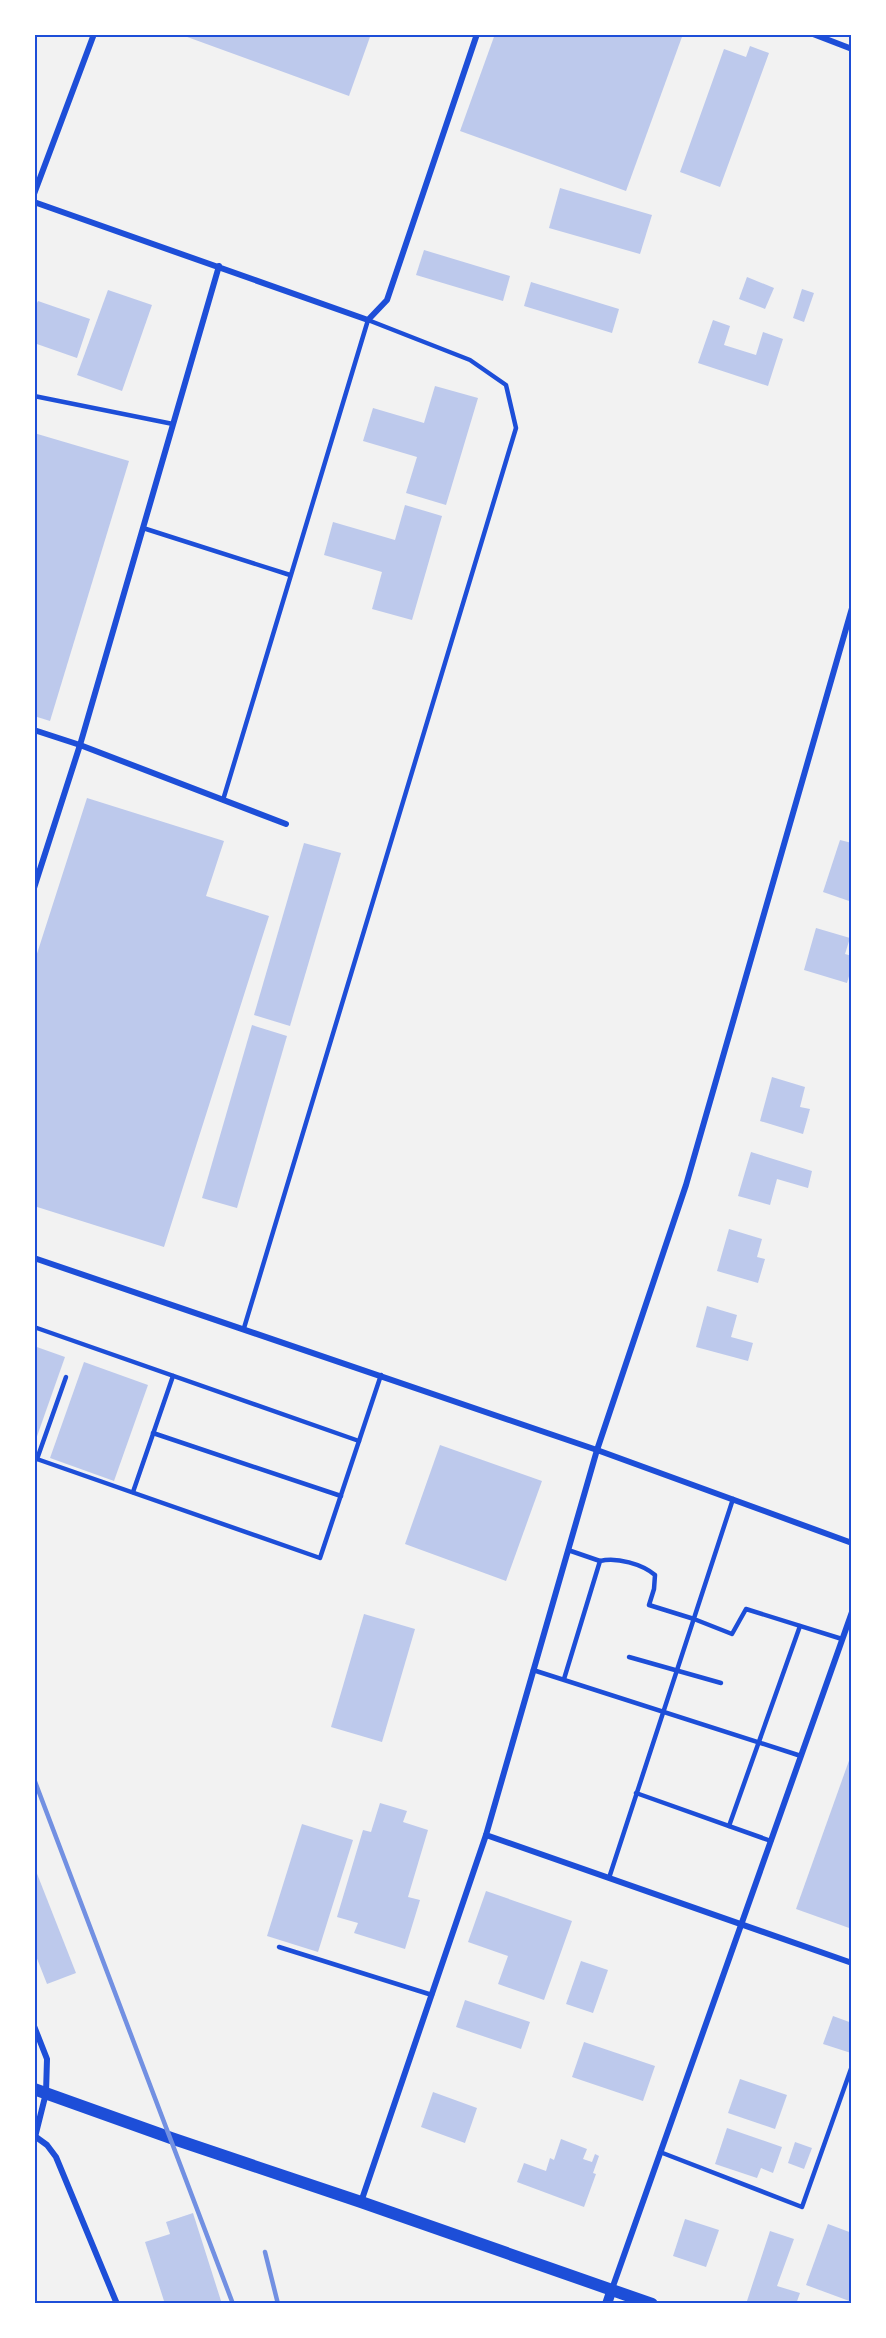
<svg xmlns="http://www.w3.org/2000/svg" width="886" height="2338" font-family="'Roboto Condensed',sans-serif">
	<style>
		.building { fill: #bdc9ec }
		.lines { fill: none; stroke-linecap: round; stroke-linejoin: round }
		.service { stroke: #1d4ed8; stroke-width: 4.5 }
		.minor { stroke: #1d4ed8; stroke-width: 6 }
		.tertiary { stroke: #1d4ed8; stroke-width: 10 }
		.secondary { stroke: #1d4ed8; stroke-width: 12 }
		.rail { stroke: #7290e2; stroke-width: 4.5 }
		.neatline { fill: none; stroke: #1d4ed8; stroke-width: 2 }
	</style>
	<rect width="100%" height="100%" fill="#f2f2f2"/>
	<g class="building">
		<path d="M179,34H371L349,96Z"/>
		<path d="M495,34H683L626,191L460,131Z"/>
		<path d="M750,46L769,53L720,187L680,172L724,49L746,57Z"/>
		<path d="M560,188L652,215L640,254L549,228Z"/>
		<path d="M424,250L510,276L503,301L416,275Z"/>
		<path d="M747,277L774,288L765,309L739,299Z"/>
		<path d="M531,282L619,309L612,333L524,306Z"/>
		<path d="M802,289L814,293L804,322L793,318Z"/>
		<path d="M108,290L152,305L122,391L77,375Z"/>
		<path d="M38,301L90,319L77,358L34,343V309Z"/>
		<path d="M713,320L730,326L724,345L756,355L763,332L783,339L768,386L698,363Z"/>
		<path d="M435,386L478,398L446,505L406,493L417,457L363,441L373,408L424,423Z"/>
		<path d="M34,433L129,461L50,721L34,716Z"/>
		<path d="M405,505L442,516L412,620L372,609L382,572L324,555L333,522L395,540Z"/>
		<path d="M87,798L224,841L206,896L269,916L164,1247L34,1206V963Z"/>
		<path d="M840,840L852,843V902L823,892Z"/>
		<path d="M304,843L341,853L290,1026L254,1015Z"/>
		<path d="M816,928L850,938L845,954L852,956V966L847,983L804,970Z"/>
		<path d="M252,1025L287,1036L237,1208L202,1198Z"/>
		<path d="M772,1077L805,1087L800,1107L810,1109L803,1134L760,1121Z"/>
		<path d="M751,1152L812,1171L808,1188L777,1179L770,1205L738,1196Z"/>
		<path d="M729,1229L762,1239L757,1257L765,1259L758,1283L717,1271Z"/>
		<path d="M707,1306L737,1315L731,1337L753,1343L748,1361L696,1347Z"/>
		<path d="M34,1346L65,1357L35,1442H34Z"/>
		<path d="M84,1362L148,1385L114,1481L50,1458Z"/>
		<path d="M440,1445L542,1481L506,1581L405,1544Z"/>
		<path d="M364,1614L415,1629L382,1742L331,1727Z"/>
		<path d="M851,1755H852V1929L796,1909Z"/>
		<path d="M380,1803L407,1811L403,1822L428,1830L408,1897L420,1900L405,1949L354,1933L358,1923L337,1917L363,1830L371,1832Z"/>
		<path d="M302,1824L353,1840L318,1952L267,1936Z"/>
		<path d="M34,1866L76,1973L47,1984L34,1951Z"/>
		<path d="M486,1891L572,1921L544,2000L498,1984L508,1956L468,1942Z"/>
		<path d="M581,1961L608,1970L593,2013L566,2004Z"/>
		<path d="M465,2000L530,2022L521,2049L456,2027Z"/>
		<path d="M833,2016L852,2023L851,2053L823,2044Z"/>
		<path d="M584,2042L655,2066L643,2101L572,2077Z"/>
		<path d="M740,2079L787,2095L775,2129L728,2113Z"/>
		<path d="M433,2092L477,2108L465,2143L421,2127Z"/>
		<path d="M727,2128L782,2147L773,2173L761,2168L757,2178L715,2164Z"/>
		<path d="M561,2139L587,2149L583,2159L592,2162L595,2154L599,2156L593,2173L596,2174L584,2207L517,2182L524,2163L546,2171L550,2158L554,2160Z"/>
		<path d="M795,2142L812,2148L804,2169L788,2163Z"/>
		<path d="M193,2213L222,2304H165L145,2242L170,2234L166,2222Z"/>
		<path d="M685,2219L719,2230L706,2267L673,2256Z"/>
		<path d="M828,2224L852,2233V2302L806,2285Z"/>
		<path d="M770,2231L794,2239L777,2286L800,2293L796,2304H746Z"/>
	</g>
	<g class="lines">
		<g class="service">
			<path d="M34,396L173,424"/>
			<path d="M143,528L290,575"/>
			<path d="M223,800L368,320L470,360L506,385L516,428L244,1328"/>
			<path d="M34,1327L359,1441"/>
			<path d="M153,1433L341,1496"/>
			<path d="M34,1458L320,1558L381,1375"/>
			<path d="M37,1459L66,1377"/>
			<path d="M133,1492L173,1376"/>
			<path d="M568,1550L600,1561"/>
			<path d="M629,1657L721,1683"/>
			<path d="M533,1670L801,1756"/>
			<path d="M564,1679L600,1561C617,1557 642,1564 655,1575L654,1589L649,1605L694,1619L732,1634L746,1609L842,1639"/>
			<path d="M636,1793L771,1841"/>
			<path d="M729,1826L800,1626"/>
			<path d="M609,1878L733,1499"/>
			<path d="M279,1947L432,1995"/>
			<path d="M660,2152L802,2207L852,2066"/>
		</g>
		<g class="minor">
			<path d="M813,34L852,49"/>
			<path d="M34,194L94,34"/>
			<path d="M34,202L368,320L387,300L477,34"/>
			<path d="M34,730L80,745L286,824"/>
			<path d="M34,888L80,745L219,266"/>
			<path d="M34,1258L597,1450L852,1543"/>
			<path d="M486,1835L852,1963"/>
			<path d="M34,2026L47,2059L46,2093L34,2141"/>
			<path d="M36,2137L47,2145L56,2157L117,2304"/>
			<path d="M361,2202L486,1835L597,1450L686,1185L852,608"/>
			<path d="M612,2289L852,1612"/>
		</g>
		<path class="tertiary" d="M607,2304L612,2289"/>
		<path class="secondary" d="M34,2089L171,2138L361,2202L652,2304"/>
		<g class="rail">
			<path d="M34,1779L233,2304"/>
			<path d="M265,2252L278,2304"/>
		</g>
	</g>
	<rect width="886" height="2338" fill="none" stroke="#ffffff" stroke-width="72"/>
	<rect x="36" y="36" width="814" height="2266" class="neatline"/>
</svg>
